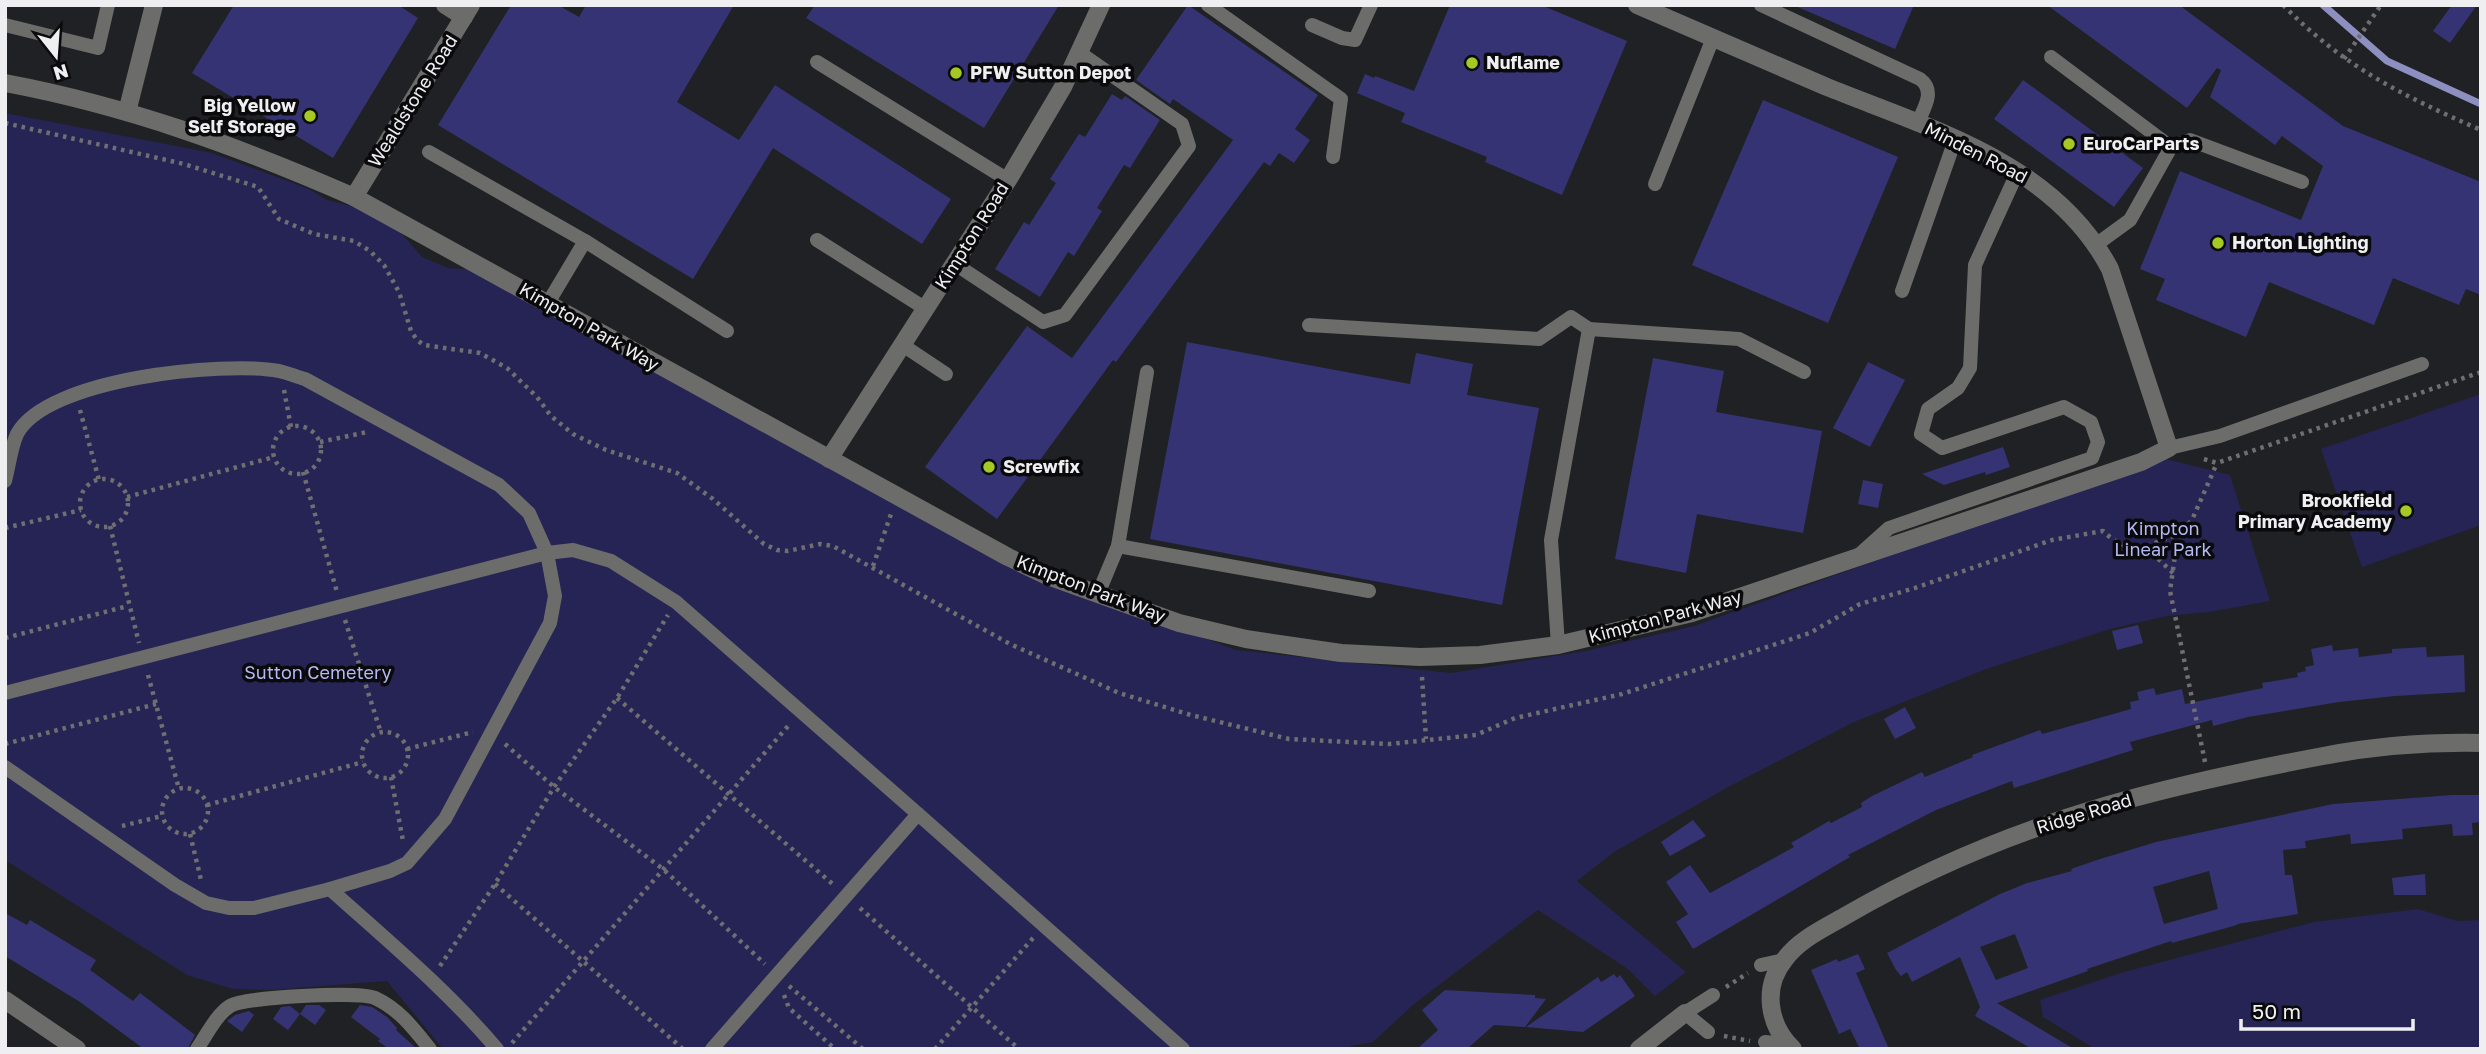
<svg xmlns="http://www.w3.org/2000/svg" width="2486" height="1054" font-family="'Golos Text',sans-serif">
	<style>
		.green { fill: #262454 }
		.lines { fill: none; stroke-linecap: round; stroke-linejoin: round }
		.stream { stroke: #8e8fc1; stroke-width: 7 }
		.building { fill: #353373; fill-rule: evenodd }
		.path { stroke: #6f6f72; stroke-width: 4.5; stroke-dasharray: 3.5 5; stroke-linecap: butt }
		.lane { stroke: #6c6c6a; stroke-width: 14 }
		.street { stroke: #6c6c6a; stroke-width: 18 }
		.poi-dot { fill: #a5c823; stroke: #0a0a0c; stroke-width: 2.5 }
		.labels { text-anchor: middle; stroke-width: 7; stroke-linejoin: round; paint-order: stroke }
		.poi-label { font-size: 18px; font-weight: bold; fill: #efeff2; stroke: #0a0a0c; text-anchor: start }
		.street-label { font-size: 18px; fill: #efeff2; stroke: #0a0a0c }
		.park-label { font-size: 18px; fill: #b4b8f3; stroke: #0a0a0c }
	</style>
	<rect width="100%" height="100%" fill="#202124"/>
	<g class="green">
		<path d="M5,113L212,153L309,189L327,200L355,207L394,225L422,257L448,268L482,270L1001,563L1236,650L1451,673L1586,651L1694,626L2162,458L2230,475L2270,601L2209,612L2167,616L2110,629L1986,669L1854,722L1730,786L1614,852L1577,881L1686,972L1655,996L1628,969L1538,910L1414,1004L1373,1042L1351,1046L1349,1049H443L387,981L270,990L233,989L187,975L5,860Z"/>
		<path d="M2481,394V525L2362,567L2321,449Z"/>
		<path d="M2418,909L2457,921L2481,920V1049H2095L2043,1017L2040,1000L2124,972L2314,922Z"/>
	</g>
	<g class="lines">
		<path class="stream" d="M2323,5L2387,61L2481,104"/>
	</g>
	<g class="building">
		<path d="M234,5H398L418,18L333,158L192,73Z"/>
		<path d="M511,5H558L579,17L586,5H734L677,102L739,140L775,85L951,199L922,244L773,148L693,279L438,125Z"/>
		<path d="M815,5H1059L984,128L806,18Z"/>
		<path d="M1188,5L1318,95L1295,129L1310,140L1294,163L1279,153L1270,166L1264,162L1116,362L1113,360L997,519L925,467L1027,326L1072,358L1233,140L1173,99L1170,104L1136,80Z"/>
		<path d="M1450,5H1541L1627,41L1562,195L1485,162L1487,157L1401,122L1405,113L1357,93L1365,74L1374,78L1375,76L1414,91Z"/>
		<path d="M1793,5H1914L1895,49Z"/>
		<path d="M2047,5H2179L2343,126L2481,182V295L2466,289L2459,305L2393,278L2374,325L2269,282L2246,337L2156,300L2165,279L2140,269L2180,171L2301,220L2323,166L2282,136L2275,145L2210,97L2221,70L2217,68L2187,108Z"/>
		<path d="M2452,5H2477L2450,43L2433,31Z"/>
		<path d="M2023,80L2143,168L2114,207L1994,119Z"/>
		<path d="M1112,94L1122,100L1125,96L1160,120L1130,168L1124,165L1097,208L1102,211L1074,256L1068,252L1040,297L995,269L1024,222L1029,225L1056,183L1050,179L1079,134L1085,137Z"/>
		<path d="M1763,100L1898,157L1828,323L1692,265Z"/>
		<path d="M1187,342L1410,384L1416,353L1473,364L1467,395L1539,408L1502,605L1150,539Z"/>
		<path d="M1653,358L1724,371L1716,412L1822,431L1803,533L1697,514L1686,573L1615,559Z"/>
		<path d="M1868,362L1905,380L1870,447L1833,428Z"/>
		<path d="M2003,447L2010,467L1986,475L1985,472L1944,485L1922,474Z"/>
		<path d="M1863,480L1883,484L1878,508L1858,504Z"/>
		<path d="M2138,625L2143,643L2117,650L2112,631Z"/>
		<path d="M2332,645L2333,651L2358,648L2359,657L2392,653V649L2426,647L2427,657L2464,655L2465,692L2395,696L2339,702L2248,717L2213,726L2212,720L2130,742L2133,750L2014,788L2012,781L1936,810L1848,855L1850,857L1693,949L1676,922L1688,914L1666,882L1690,865L1710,893L1794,847L1791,843L1829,821L1831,823L1862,807L1861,803L1872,796L1922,772L1925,777L1973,757L1972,755L2040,730L2042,734L2131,709L2130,702L2139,700L2137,692L2154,688L2156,695L2182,689L2185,704L2263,688L2262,683L2298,677L2297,673L2306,671L2305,667L2314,665L2311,649Z"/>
		<path d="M1905,707L1916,728L1895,739L1884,719Z"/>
		<path d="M2452,795H2481V822L2472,823L2473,835L2453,836L2452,824L2402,829L2403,839L2351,844L2350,834L2305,841L2306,848L2283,850L2285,875H2292L2298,914L2237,924V925L2172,943L2171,941L2087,969L2088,971L1997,1003L2074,1049H2032L1975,1016L1980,1007L1960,957L1912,982L1907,972L1901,976L1896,970L1887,953L2000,894L2027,883L2072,871L2071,869L2097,860L2156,842L2333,804ZM2209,871L2218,909L2164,924L2153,887ZM2015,934L2028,968L1996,980L1980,947Z"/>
		<path d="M1693,820L1706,836L1670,856L1661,842Z"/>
		<path d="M2425,874L2426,895H2394L2392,878Z"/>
		<path d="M5,913L27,925L30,920L96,960L90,970L133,1001L140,993L195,1035L188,1048L144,1049L80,1002L5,956Z"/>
		<path d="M1858,954L1865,969L1856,973L1889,1049H1860L1850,1029L1839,1034L1811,970L1837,959L1838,962Z"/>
		<path d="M1614,974L1617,978L1620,975L1635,996L1583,1032L1526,1027L1598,977L1601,982Z"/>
		<path d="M1445,990L1535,995V998L1546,999L1525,1027L1494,1025L1467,1049H1417L1438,1030L1422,1010Z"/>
		<path d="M306,1005H319L326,1010L315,1025L300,1014Z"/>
		<path d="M360,1005L372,1007L387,1017L397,1028L396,1030L417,1049H389L378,1041L380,1039L351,1017Z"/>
		<path d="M290,1006L300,1014L288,1030L273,1019L281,1007Z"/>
		<path d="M249,1011L254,1015L242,1032L227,1021L235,1015Z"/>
	</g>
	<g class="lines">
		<g class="path">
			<path d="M2283,5C2344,67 2403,96 2481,130"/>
			<path d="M2344,59L2381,5"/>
			<path d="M5,123L184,164L258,187L279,219L314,234L354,241L370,251L384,265L399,292L411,331L417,340L424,345L480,353L507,368L537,397L551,416L573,434L606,450L677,473L713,499L764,544L777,550L788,551L820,544L833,546L1010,644L1119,693L1191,715L1289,739L1389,744L1476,735L1515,718L1622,694L1810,633L1860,604L1915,588L2052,540L2103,531C2130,557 2147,546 2178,534"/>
			<path d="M284,390L291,427"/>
			<path d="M80,410L99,480"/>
			<circle cx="297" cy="450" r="24"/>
			<path d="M320,442L367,432"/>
			<path d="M2204,459L2217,463L2481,372"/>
			<path d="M303,472L337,592"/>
			<circle cx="104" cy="503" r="24"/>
			<path d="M127,497L274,457"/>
			<path d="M110,526L139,643"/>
			<path d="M5,528L81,510"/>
			<path d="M2146,547L2174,574"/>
			<path d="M873,566L891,514"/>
			<path d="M345,620L381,733"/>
			<path d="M5,638L128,606"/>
			<path d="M148,675L179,789"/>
			<path d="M1422,677L1426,739"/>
			<path d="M617,698L835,886"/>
			<circle cx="385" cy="755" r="23"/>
			<path d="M5,744L156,704"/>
			<path d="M505,744L554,787L663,869L765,964"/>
			<path d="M407,749L473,732"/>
			<path d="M2205,762L2170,591L2178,534L2192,520L2217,463"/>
			<path d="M391,777L403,841"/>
			<circle cx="185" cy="811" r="23"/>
			<path d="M207,805L363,762"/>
			<path d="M122,826L162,816"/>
			<path d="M190,834L201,880"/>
			<path d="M495,884L683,1049"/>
			<path d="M860,908L1019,1049"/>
			<path d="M440,966L495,884L554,787L617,698L668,615"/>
			<path d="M789,986L863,1049"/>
			<path d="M1726,987L1748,973"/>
			<path d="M784,995L789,1008L835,1049"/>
			<path d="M1724,1036L1750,1041"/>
			<path d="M512,1043L789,725"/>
			<path d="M935,1049L1034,937"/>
		</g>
		<g class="lane">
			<path d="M1208,5L1341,99L1333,157"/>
			<path d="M1761,5L1920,79C1936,91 1924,108 1917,124"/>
			<path d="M5,25L98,48L108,5"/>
			<path d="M1312,25L1342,38L1355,40L1371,5"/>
			<path d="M2051,57L2171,147"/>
			<path d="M817,62L1008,180"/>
			<path d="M429,152L585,241L727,331"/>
			<path d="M1655,184L1713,38"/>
			<path d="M817,240L926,309"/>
			<path d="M2097,244L2130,220L2171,147L2190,140L2302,182"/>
			<path d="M955,264L1043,322L1065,315L1189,146L1182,124L1080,53"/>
			<path d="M1902,291L1955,140"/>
			<path d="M548,303L585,241"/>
			<path d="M1309,325L1539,339L1571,317L1589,329"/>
			<path d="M904,346L946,374"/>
			<path d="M2169,448L2220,436L2422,364"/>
			<path d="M5,481C9,466 11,447 17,434C47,378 223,361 279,371C288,373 297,377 305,379L499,485L529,513L547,553L555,596L550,623L445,819L407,863L390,871L330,889L254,908H229L206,903L175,885L5,767"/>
			<path d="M1118,546L1147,372"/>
			<path d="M1860,554L1889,528L2092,458L2098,442L2091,422L2064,407L1942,448L1921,434L1928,409L1958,388L1970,368L1975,265L2018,171"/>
			<path d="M1098,594L1118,546L1369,591"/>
			<path d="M1558,645L1551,540L1589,329L1739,339L1804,372"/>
			<path d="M5,693L547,553L573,550L611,561L676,602L918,814"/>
			<path d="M330,889C388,941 447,990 497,1049"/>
			<path d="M1761,965L1784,960"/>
			<path d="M1708,1032L1685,1013L1713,995"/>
			<path d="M1765,1042L1789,1044"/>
			<path d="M197,1049C206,1036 216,1015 230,1006C244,997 359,991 375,998C399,1009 414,1029 430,1049"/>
			<path d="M712,1049L918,814L1183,1049"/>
		</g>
		<g class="street">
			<path d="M445,5L464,17"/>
			<path d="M5,83C128,106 240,147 354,197L1008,557L1045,575L1179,623L1246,639L1341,653L1420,657L1480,655L1558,645L1692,613L2141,462L2169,448L2110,269C2055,163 1931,129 1827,87C1764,60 1701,32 1637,5"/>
			<path d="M127,112L154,5"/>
			<path d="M354,197L471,5"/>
			<path d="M829,459L1008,180L1063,87L1101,5"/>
			<path d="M5,1000L77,1049"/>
			<path d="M1639,1049L1685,1013"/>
			<path d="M1793,1049C1768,1025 1762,987 1785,959C1800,939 1823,929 1845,916C1923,871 2005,836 2091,810C2164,788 2248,770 2323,756C2375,746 2428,742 2481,743"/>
		</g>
	</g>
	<g class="poi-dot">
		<circle cx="1472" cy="63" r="7"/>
		<circle cx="956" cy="73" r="7"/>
		<circle cx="310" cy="116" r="7"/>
		<circle cx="2069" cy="144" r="7"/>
		<circle cx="2218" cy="243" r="7"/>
		<circle cx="989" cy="467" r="7"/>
		<circle cx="2406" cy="511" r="7"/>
	</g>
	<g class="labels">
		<g class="poi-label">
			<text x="1486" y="69">Nuflame</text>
			<text x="970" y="79">PFW Sutton Depot</text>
			<text x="296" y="112" text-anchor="end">Big Yellow<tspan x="296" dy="21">Self Storage</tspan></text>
			<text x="2083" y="150">EuroCarParts</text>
			<text x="2232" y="249">Horton Lighting</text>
			<text x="1003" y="473">Screwfix</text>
			<text x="2392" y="507" text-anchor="end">Brookfield<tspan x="2392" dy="21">Primary Academy</tspan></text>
		</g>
		<g class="street-label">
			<text transform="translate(413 101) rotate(-58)" y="6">Wealdstone Road</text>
			<text transform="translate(1976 153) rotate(27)" y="6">Minden Road</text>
			<text transform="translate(972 236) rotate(-58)" y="6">Kimpton Road</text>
			<text transform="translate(589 327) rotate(30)" y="6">Kimpton Park Way</text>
			<text transform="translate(1091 589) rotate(21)" y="6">Kimpton Park Way</text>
			<text transform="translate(1665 617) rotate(-15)" y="6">Kimpton Park Way</text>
			<text transform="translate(2084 814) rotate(-17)" y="6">Ridge Road</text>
		</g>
		<g class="park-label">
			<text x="2163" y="535">Kimpton<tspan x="2163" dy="21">Linear Park</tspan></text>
			<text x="318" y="679">Sutton Cemetery</text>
		</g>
	</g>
	<rect width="2486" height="1054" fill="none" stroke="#efeff2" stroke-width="14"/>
	<g transform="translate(56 56) rotate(163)" stroke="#0a0a0c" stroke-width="5" paint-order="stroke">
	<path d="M0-5L12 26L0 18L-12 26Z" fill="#efeff2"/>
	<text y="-10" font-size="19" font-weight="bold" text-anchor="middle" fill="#efeff2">N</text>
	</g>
	<path d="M2241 1019v10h172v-10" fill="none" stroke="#efeff2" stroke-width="3.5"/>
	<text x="2252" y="1019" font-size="21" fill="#efeff2" stroke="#0a0a0c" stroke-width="5" paint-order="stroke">50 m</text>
</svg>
